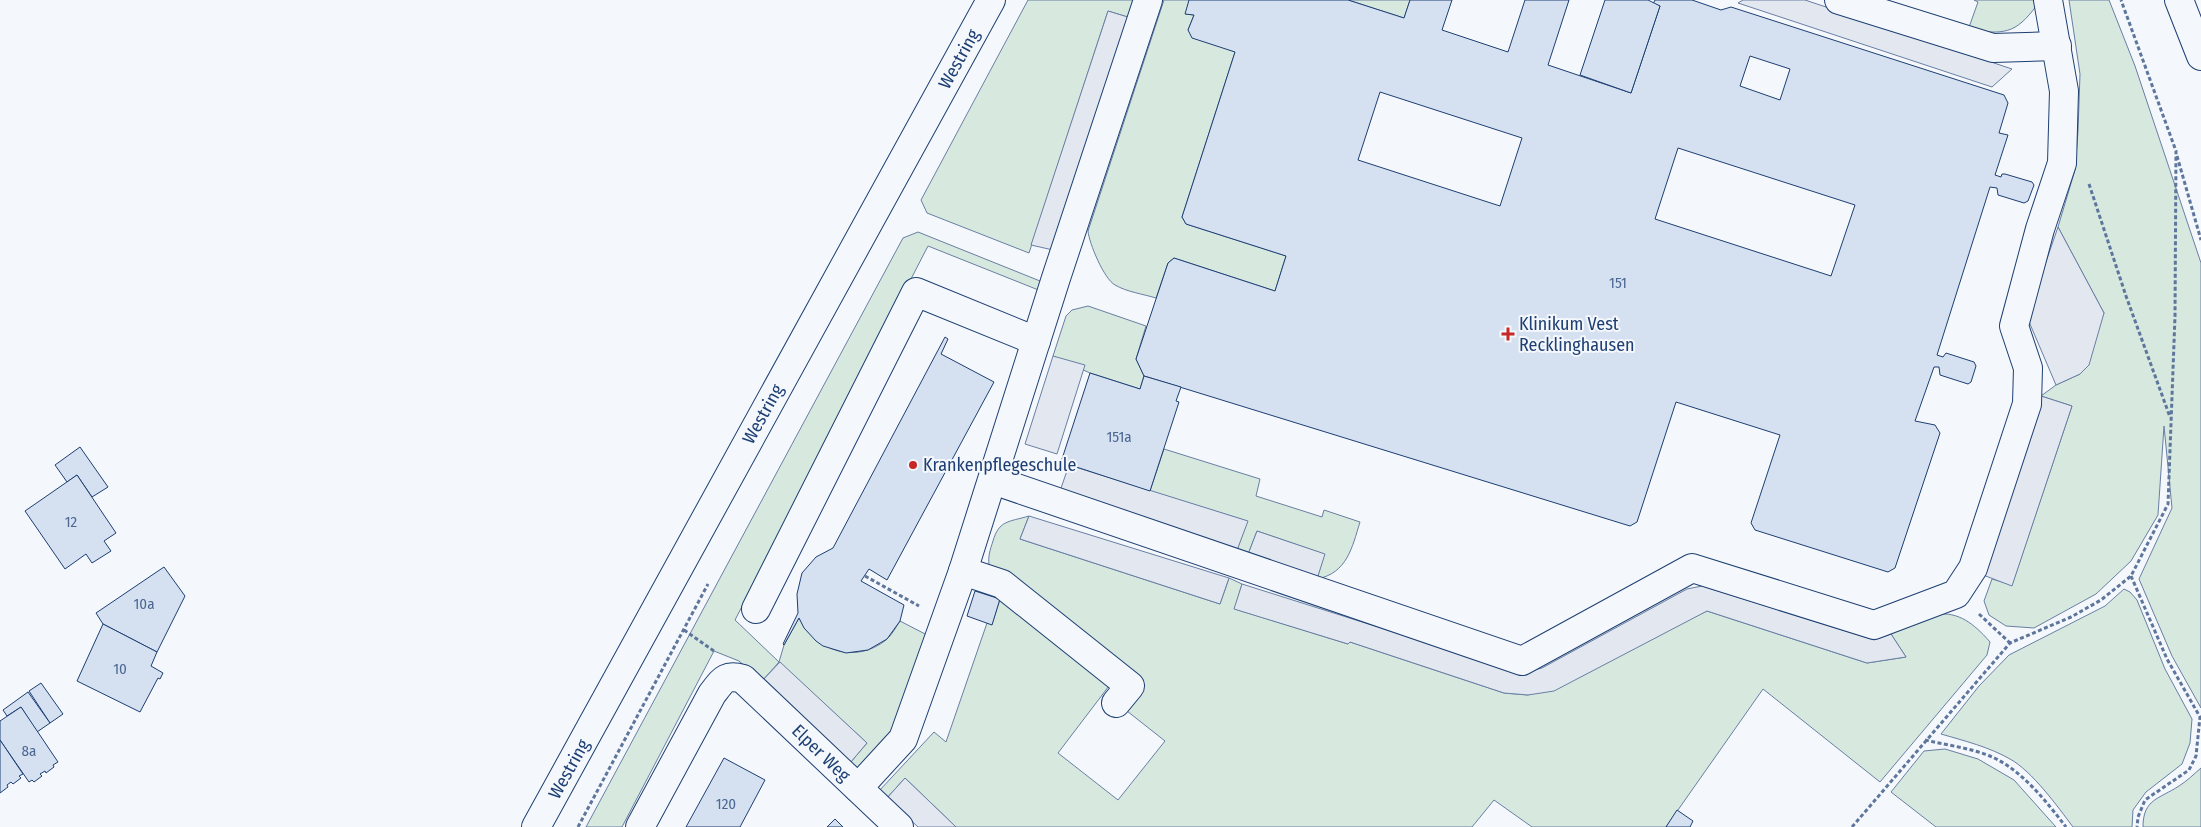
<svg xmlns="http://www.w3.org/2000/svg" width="2201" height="827" font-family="'Fira Sans Condensed',sans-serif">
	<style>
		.green { fill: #d7e8df; stroke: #687fa3 }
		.parking { fill: #e3e8f0; stroke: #687fa3 }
		.building { fill: #d5e0f0; stroke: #1d3f73; fill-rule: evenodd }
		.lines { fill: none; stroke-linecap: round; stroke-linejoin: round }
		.minor-casing { stroke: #1d3f73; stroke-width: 30 }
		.major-casing { stroke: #1d3f73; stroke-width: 30 }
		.path { stroke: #5e769c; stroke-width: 3; stroke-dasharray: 4 2.5; stroke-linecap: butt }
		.minor { stroke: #f4f7fb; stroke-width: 28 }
		.major { stroke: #f4f7fb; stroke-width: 28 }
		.poi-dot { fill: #c62828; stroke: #f4f7fb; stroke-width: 2 }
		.labels { text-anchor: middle; stroke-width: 4; stroke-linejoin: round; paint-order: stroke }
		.number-label { font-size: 15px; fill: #4b6792 }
		.street-label { font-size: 18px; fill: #1d3f73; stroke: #f4f7fb }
		.poi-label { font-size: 18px; fill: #1d3f73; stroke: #f4f7fb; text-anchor: start }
	</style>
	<rect width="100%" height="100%" fill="#f4f7fb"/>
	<g class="green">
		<path d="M1028,0H1136L1131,18L1108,11L1029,253L927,213L921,200Z"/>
		<path d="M1164,0H1190L1186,14L1194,15L1188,30L1235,52L1182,217L1186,224L1286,256L1275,291L1174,258L1168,263L1156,298C1143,294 1127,292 1115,285C1104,279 1089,243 1088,231Z"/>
		<path d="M1348,0H1410L1404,18Z"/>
		<path d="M1974,0H2036L2037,5C2015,35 2004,34 1968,30L1978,2Z"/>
		<path d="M2069,0H2109L2135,66L2201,263V708L2172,656L2139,579L2172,508L2164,426L2158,515L2131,561L2096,594L2034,628L2006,626L1989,615L1984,601L1992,579L2012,585L2072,406L2041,396L2056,385L2080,374L2104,313L2058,227L2075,170L2078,131L2080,74Z"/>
		<path d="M918,232L1045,283L1041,291L928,246L735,620L779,662L784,645L799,618C816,652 856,664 886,640C892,635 896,627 900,621L929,636L897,727L857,770L850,763L867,743L779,662L762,681L739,661L714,651L622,827H586L903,238Z"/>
		<path d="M1088,306L1146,326L1136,359L1144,376L1140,389L1090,373L1053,356L1066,316L1072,310Z"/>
		<path d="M1164,449L1260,479L1256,496L1322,517L1324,510L1360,522C1352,548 1347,573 1317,579L1324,554L1257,531L1247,557L1236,553L1247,521L1150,491Z"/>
		<path d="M1029,516L1020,539L1220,604L1229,578L1242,584L1235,609L1348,644L1350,642L1504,693L1528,695L1707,611L1867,663L1906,657L1891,634C1932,611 1955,601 1990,642L1987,655L1880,782L1763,689L1666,827H1532L1494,800L1472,827H956L905,778L887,798L879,791L934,732L946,742L987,623L992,624L1000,599L1112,682L1058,753L1118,800L1165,741L1127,711L1143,687L989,565C988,556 990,550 993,541C999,520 1009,522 1029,516Z"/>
		<path d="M2124,589L2130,592L2137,600L2165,669L2192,719L2190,743L2182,764L2146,792L2133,810L2132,827H2073C2058,807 2032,771 2010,759C1989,747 1965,741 1941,734L1979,686L2009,655L2105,606Z"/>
		<path d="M1945,749L1978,759L2014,780L2056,827H1936L1891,792L1924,751Z"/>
		<path d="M2201,768V827H2143C2143,799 2159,799 2179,786C2187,781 2194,774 2201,768Z"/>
	</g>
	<g class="parking">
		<path d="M1743,0H1805L2012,69L1992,87L1738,3Z"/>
		<path d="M1108,11L1131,18L1053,250L1031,245Z"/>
		<path d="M2058,227L2104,313L2089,365L2080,374L2056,385L2027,317Z"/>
		<path d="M1053,356L1085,365L1057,454L1025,444Z"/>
		<path d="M2041,396L2072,406L2012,586L1983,575Z"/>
		<path d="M1069,465L1248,521L1236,553L1060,491Z"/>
		<path d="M1029,516L1229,578L1220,604L1020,539Z"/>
		<path d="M1257,531L1325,554L1317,579L1247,557Z"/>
		<path d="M1242,584L1517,671H1530L1542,668L1687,589L1702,586L1874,640L1891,634L1906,657L1867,663L1707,611L1554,691L1528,695L1504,693L1350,642L1348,644L1234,609Z"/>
		<path d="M780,662L867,743L850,763L762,681Z"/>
		<path d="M905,778L956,827H918L887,798Z"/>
	</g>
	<g class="building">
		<path d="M1189,0H1348L1404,18L1410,0H1452L1442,30L1508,52L1525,0H1569L1548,65L1631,93L1660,6L1653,4L1655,0H1692L1721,10L1731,7L2004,95L2008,103L1999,133L2008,135L1995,175L2001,177L2002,174H2005L2032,182L2034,185L2028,201L2024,203L1998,195L1997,188L1990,187L1937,355L1943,357L1946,353L1974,362L1976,366L1971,382L1968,384L1940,375L1939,367H1934L1915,421L1935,425L1940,433L1895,568L1888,572L1755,530L1751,523L1780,435L1676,402L1637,522L1630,526L1144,376L1136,359L1168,263L1174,258L1275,291L1286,256L1186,224L1182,217L1235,52L1192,38L1188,30L1194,15L1185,14ZM1750,56L1790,69L1780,100L1740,86ZM1380,92L1522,138L1500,206L1358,160ZM1678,148L1855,205L1831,276L1655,219Z"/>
		<path d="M1605,0H1648L1660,6L1631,93L1580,75Z"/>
		<path d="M945,337L948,339L941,354L994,382L887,580L869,569L861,581L904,605L900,621L887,639L868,650L846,653L823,646L816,641L804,628L799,618L784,645L783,644L798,613L797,594L802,573L816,557L833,548Z"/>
		<path d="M1090,373L1140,389L1144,376L1181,387L1176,401L1179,402L1150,491L1061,462Z"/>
		<path d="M80,447L108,487L92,497L77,475L67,482L55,465Z"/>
		<path d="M77,475L116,533L104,541L111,551L92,563L86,554L65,569L25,511Z"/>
		<path d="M164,567L185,596L157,652L103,624L96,613Z"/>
		<path d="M975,591L1000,599L992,625L967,616Z"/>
		<path d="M103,624L157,652L151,666L163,673L160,679L158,678L140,712L77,681Z"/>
		<path d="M41,683L63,714L50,723L29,691Z"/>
		<path d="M28,692L50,723L37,732L21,707L7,716L3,710Z"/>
		<path d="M21,707L58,762L53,765L54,767L46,773L45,771L40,774L42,776L34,782L32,780L29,782L0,740V721Z"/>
		<path d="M0,740L23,774L19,776L21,778L13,784L11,782L7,785L8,787L0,793Z"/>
		<path d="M724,758L765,780L740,827H686Z"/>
		<path d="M1677,810L1693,821L1690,827H1666Z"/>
		<path d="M835,819L843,827H827Z"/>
	</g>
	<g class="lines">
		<defs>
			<g id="minor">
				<path d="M1839,0L1993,48L2057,46"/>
				<path d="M993,480L1522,661L1692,568L1874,625L1956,594L1973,568L2027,404L2028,368L2014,326L2040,229L2062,163L2064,91L2048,0"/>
				<path d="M963,571L1002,584L1130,686L1116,703"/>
				<path d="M756,609L916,292L1036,341"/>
				<path d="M858,788L903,739L963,571L1056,278L1148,0"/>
				<path d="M640,827L712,694C723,680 725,674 743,679L899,827"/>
			</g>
			<g id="major">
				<path d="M2179,0L2201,56"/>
				<path d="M536,827L991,0"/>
			</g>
		</defs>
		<use href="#minor" class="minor-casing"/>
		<use href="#major" class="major-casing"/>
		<g class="path">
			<path d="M2177,156L2201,240"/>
			<path d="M2089,184L2126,296L2170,417"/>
			<path d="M865,576L919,606"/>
			<path d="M2131,576L2167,659L2200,717L2196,756L2189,770L2145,800L2138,817L2137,827"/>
			<path d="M1979,614L2010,643"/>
			<path d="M684,630L714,651"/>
			<path d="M1925,740C1946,745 1970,748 1990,756C2021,769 2046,801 2066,827"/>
			<path d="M578,827L708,584"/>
			<path d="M1852,827L2010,643L2071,617L2101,600L2131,576L2168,504L2175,316L2176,151L2121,0"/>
		</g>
		<use href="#minor" class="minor"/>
		<use href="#major" class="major"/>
	</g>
	<g class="poi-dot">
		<path d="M1505.5 326.5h5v5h5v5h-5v5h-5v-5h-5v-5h5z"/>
		<circle cx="913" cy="465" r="5"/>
	</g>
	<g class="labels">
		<g class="number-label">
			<text x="1618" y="288">151</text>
			<text x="1119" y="442">151a</text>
			<text x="71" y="527">12</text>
			<text x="144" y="609">10a</text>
			<text x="120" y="674">10</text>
			<text x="29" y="756">8a</text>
			<text x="726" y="809">120</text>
		</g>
		<g class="street-label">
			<text transform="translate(959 59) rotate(-61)" y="6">Westring</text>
			<text transform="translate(763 414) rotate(-61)" y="6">Westring</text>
			<text transform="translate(821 753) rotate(44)" y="6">Elper Weg</text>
			<text transform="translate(569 769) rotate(-61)" y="6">Westring</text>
		</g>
		<g class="poi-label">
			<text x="1519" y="330">Klinikum Vest<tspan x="1519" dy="21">Recklinghausen</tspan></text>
			<text x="923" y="471">Krankenpflegeschule</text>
		</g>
	</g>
</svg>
